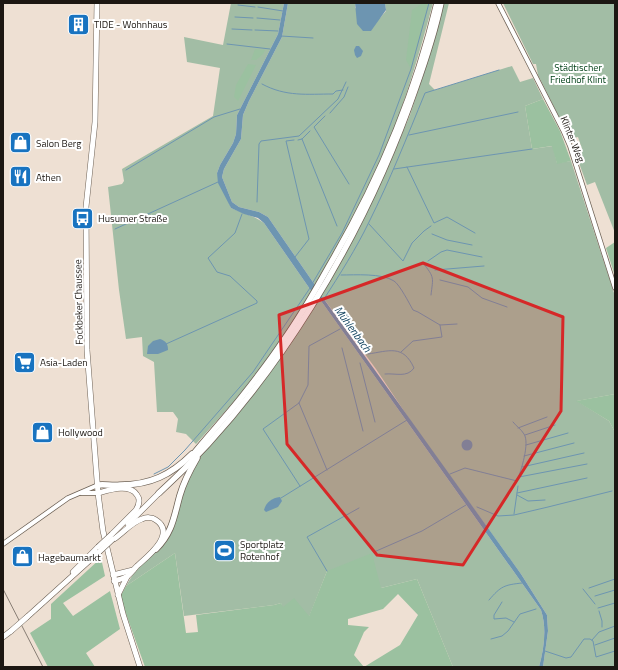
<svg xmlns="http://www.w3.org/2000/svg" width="618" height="670" font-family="'Titillium Web',sans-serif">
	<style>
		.green { fill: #a2bda5 }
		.forest { fill: #9bc1a0; fill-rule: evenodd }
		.water { fill: #6d95b1 }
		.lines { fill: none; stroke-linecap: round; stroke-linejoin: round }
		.stream { stroke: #6d95b1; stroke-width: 1 }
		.tertiary-casing { stroke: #6d6155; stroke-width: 5.5 }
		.primary-casing { stroke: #6d6155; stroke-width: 6 }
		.trunk-casing { stroke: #6d6155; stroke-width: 7 }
		.tertiary { stroke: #fff; stroke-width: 4 }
		.primary { stroke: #fff; stroke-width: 5 }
		.trunk { stroke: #fff; stroke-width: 5.5 }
		.rail { stroke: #887e75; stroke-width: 1 }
		.primary-bridge-casing { stroke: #6d6155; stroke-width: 6; stroke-linecap: butt }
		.primary-bridge { stroke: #fff; stroke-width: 5 }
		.marked { fill: #d62828; fill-opacity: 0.2; stroke: #d62828; stroke-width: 3; stroke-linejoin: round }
		.labels { text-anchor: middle; stroke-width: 4; stroke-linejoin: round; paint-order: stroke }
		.poi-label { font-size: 10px; fill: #1c1712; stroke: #fff; text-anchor: start }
		.park-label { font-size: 10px; fill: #014017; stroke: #fff }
		.street-label { font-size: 10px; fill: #1c1712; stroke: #fff }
		.water-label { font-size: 11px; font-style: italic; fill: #063a58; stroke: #fff }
	</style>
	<rect width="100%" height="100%" fill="#eee0d3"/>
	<g class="green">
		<path d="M231,3H284L278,34L237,115L236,134L233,143L220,165L217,173L231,208C242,213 255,216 264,223L312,292L271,354L238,397L196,444L186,434L176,432L178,419L173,412H157L154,362L143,356L142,337L126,339L119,290L108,187L122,184L124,181L122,169L213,116L220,68L187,62L184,37L223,45Z"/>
		<path d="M288,3H355V8L380,18L386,11L385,3H433C420,51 406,99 388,145C368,194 341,240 315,285L268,217L259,212L239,207L232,202L222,177L224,169L241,139L243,115L249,101L282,37Z"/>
		<path d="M444,3H449L429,84L435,90L512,66L520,82L533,78L543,99L525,106L532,149L553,146L557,163L571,161L615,296V394L577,401L609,421L615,432V667H543L548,631L547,615L521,574L414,426L376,369L321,295L357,233L386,172L410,115L425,70Z"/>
		<path d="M503,3H615V233L595,182L587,185L575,152L582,149L578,137L570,139L538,75L536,64H533Z"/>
		<path d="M319,298L541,610C547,628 544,649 539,667H453L417,579L381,588L327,571L309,617L282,607L281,603L274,605L184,616L175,553L126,586C128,583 130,579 132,576C143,561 159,552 169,535C180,515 180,491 192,470C203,450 220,435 234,417C263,379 291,339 319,298Z"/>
	</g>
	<g class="forest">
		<path d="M423,3H429L411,69L406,60L412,10Z"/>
		<path d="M255,49L265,50L263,54L256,60H251Z"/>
		<path d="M248,64L256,65L238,101L234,97L236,85Z"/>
		<path d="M543,99L560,131L571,161L557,164L552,146L532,149L525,106Z"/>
		<path d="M615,242V276L606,248Z"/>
		<path d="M615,394V432L609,421L576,401Z"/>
		<path d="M175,553L186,633L198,632L196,615L274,605L281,603L283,607L294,598L309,616L327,571L372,553L381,588L417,579L453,667H145L120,597L126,586ZM398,594L418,615L400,645L364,667L354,655L364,632L369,627L348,625V619L383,609Z"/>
		<path d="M101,558L105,576L63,603L73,616L110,591L120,629L86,653L95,667H48L30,633L51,619V604Z"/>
	</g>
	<g class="water">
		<path d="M284,3H288L282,37L249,101L243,115L241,139L224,169L222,177L232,202L239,207L259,212L268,217L315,285L312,292L264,223L258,218L244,214L231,208L218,183L217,173L220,165L233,143L236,134L237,115L278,34Z"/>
		<path d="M355,3H385L386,10L371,31H363L357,24Z"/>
		<path d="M356,46H359L363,51L361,56L357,58L355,55L354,50Z"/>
		<path d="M321,295L521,574L547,615L548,631L543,667H539C544,649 547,628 541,610L319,298Z"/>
		<path d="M160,339C166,341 168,344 168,350L158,354H147L148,346L153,341Z"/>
		<circle cx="467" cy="445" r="5.5"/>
		<path d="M280,497L282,501L278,507L266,512L264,510C266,502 272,498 280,497Z"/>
	</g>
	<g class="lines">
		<g class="stream">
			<path d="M238,5L255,7"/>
			<path d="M258,7L283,11"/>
			<path d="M235,17L253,18"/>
			<path d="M257,18L280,20"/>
			<path d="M232,29L252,30"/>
			<path d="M255,30L278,31"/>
			<path d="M281,36L313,38"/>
			<path d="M227,44L270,49"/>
			<path d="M262,84C286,97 307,94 333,94L336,91L343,90"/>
			<path d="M330,113L344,97L348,87"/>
			<path d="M325,116L314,127L349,184"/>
			<path d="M409,135L518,112"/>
			<path d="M302,139L337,226"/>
			<path d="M294,140L286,141L309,239L295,257"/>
			<path d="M298,140L302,139L310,131"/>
			<path d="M407,167L434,223L447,217L475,233"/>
			<path d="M394,169L532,149"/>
			<path d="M126,170L214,117L240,109"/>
			<path d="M257,202L259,144L261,141L299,136L338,99L346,82"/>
			<path d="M369,224L403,261L412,243L424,231L431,226"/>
			<path d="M115,229L218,182"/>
			<path d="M432,234L447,240L472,245"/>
			<path d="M428,261L441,252L447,250L482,257"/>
			<path d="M423,263C435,278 433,277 431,295"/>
			<path d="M435,270L484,266"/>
			<path d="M341,275C355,275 382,273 394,281C400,285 409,303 413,310L418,312L440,325L457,324"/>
			<path d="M440,280L468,287L482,298L507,307"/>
			<path d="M312,284L342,233L379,155L411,69L429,3"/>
			<path d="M324,299C340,274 356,249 369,222C390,180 407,137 425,93L499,70"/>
			<path d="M166,344L257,303V301L230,276L217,272L208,258L235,233L242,214"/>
			<path d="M342,348L363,431"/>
			<path d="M401,352L413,341L442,337L440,325"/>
			<path d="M368,354C389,351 403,344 414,368C407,378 396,373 385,374"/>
			<path d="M360,363L375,422"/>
			<path d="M299,403L327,470"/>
			<path d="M518,428L547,417"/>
			<path d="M525,435L555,425"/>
			<path d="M526,445L568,433"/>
			<path d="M524,456L574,443"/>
			<path d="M522,467L584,453"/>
			<path d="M154,474L168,467L185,450L253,372L310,288"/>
			<path d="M450,474L465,468L517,481C521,471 530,443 524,434C521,429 516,426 513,422"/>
			<path d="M519,477L587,464"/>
			<path d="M300,486L263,429L299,403L308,385L309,346L340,329"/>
			<path d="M517,493L587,478"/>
			<path d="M517,495L528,501L545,500"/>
			<path d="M281,498L407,420"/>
			<path d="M477,507L498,516L514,515L548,507L612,491"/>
			<path d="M514,514L518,486"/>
			<path d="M374,552L422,531L466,505"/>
			<path d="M327,571L307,537L359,508"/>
			<path d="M589,588L615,579"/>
			<path d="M583,589L595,604"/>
			<path d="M595,596L615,590"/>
			<path d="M489,600C501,586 504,585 522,583"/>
			<path d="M502,602L494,615V619L506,618L514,622"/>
			<path d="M598,608L615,603"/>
			<path d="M599,611L602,621V627"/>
			<path d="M491,639L502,636L508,631L520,614L536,609"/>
			<path d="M592,640L599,632L615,626"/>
			<path d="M595,645L615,638"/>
			<path d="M545,651L566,658L571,657L584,639H590L593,641L596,657L615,651"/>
		</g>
		<defs>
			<g id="tertiary">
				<path d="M498,3L563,130L570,146L615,288"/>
				<path d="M81,493H98"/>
				<path d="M3,544L68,498L98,485"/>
			</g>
			<g id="primary">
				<path d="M97,3L95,122L86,207L87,350L98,493L103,531L123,614L140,667"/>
				<path d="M98,493C109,490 130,483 137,495C141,500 139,505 136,510L112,534"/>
				<path d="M128,524L159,493"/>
				<path d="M114,539C123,533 132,522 142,519C146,517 152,517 156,520C177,534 147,557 137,566C133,570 130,575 126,577C122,579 118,580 114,581"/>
				<path d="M73,572L98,547"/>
				<path d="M113,575L133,570"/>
				<path d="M118,595L127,577"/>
				<path d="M27,617L99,552"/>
				<path d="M3,637L11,631"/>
			</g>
			<g id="trunk">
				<path d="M191,457C207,437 224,419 240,399C255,380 270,361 283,341C300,317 315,291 329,266C377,184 415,96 437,3"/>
				<path d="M98,485C105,484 112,486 120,485C150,485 171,475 192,454"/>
				<path d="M159,493C275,387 365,235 416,87C426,59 435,31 441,3"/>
				<path d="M156,549C173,532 174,516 180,495C184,481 190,470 197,458"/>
			</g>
		</defs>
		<use href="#tertiary" class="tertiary-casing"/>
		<use href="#primary" class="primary-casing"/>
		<use href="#trunk" class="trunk-casing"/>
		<use href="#tertiary" class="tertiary"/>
		<use href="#primary" class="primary"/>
		<use href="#trunk" class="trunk"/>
		<path class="rail" d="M3,589L43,667"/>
		<defs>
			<g id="primary-bridge">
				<path d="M98,547L112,534"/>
				<path d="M99,552L113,539"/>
				<path d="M11,631L27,617"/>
			</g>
		</defs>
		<use href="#primary-bridge" class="primary-bridge-casing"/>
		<use href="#primary-bridge" class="primary-bridge"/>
	</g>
	<path class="marked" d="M423,263L563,317L561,411L463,565L377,555L287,444L279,315Z"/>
	<defs>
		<symbol id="building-square" viewBox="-11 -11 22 22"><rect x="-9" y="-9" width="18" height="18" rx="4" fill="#1873c0" stroke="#fff"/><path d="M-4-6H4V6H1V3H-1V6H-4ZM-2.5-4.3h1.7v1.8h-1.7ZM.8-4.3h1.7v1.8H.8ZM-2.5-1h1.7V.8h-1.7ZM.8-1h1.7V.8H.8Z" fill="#fff"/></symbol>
		<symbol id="shop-square" viewBox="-11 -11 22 22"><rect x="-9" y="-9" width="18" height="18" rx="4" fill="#1873c0" stroke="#fff"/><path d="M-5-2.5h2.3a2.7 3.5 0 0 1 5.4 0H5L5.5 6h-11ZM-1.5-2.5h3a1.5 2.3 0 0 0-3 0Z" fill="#fff"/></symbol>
		<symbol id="restaurant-square" viewBox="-11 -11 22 22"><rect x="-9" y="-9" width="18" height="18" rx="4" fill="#1873c0" stroke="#fff"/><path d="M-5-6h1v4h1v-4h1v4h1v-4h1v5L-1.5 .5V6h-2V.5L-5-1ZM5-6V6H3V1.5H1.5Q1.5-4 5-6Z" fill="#fff"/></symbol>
		<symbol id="bus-square" viewBox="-11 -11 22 22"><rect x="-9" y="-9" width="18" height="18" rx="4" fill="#1873c0" stroke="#fff"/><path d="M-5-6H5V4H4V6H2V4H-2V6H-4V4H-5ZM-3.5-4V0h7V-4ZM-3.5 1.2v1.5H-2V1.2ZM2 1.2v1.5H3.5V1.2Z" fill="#fff"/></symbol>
		<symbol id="supermarket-square" viewBox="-11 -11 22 22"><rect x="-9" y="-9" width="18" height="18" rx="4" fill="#1873c0" stroke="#fff"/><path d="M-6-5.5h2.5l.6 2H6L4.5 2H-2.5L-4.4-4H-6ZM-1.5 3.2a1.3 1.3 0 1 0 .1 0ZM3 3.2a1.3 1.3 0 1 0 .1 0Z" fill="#fff"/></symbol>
		<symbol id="stadium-square" viewBox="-11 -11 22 22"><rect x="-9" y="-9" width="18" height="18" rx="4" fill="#1873c0" stroke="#fff"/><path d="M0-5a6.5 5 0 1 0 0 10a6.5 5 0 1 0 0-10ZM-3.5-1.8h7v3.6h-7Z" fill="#fff"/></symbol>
	</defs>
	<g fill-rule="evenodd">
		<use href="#building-square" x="66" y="12" width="25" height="25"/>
		<use href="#shop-square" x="8" y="130" width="25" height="25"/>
		<use href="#restaurant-square" x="8" y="164" width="25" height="25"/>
		<use href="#bus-square" x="70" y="206" width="25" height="25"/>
		<use href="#supermarket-square" x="12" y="350" width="25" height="25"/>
		<use href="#shop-square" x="30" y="420" width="25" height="25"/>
		<use href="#stadium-square" x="212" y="538" width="25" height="25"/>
		<use href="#shop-square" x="10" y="544" width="25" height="25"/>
	</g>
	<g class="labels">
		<g class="poi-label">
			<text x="94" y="28">TIDE - Wohnhaus</text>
			<text x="36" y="147">Salon Berg</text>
			<text x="36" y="181">Athen</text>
			<text x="98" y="222">Husumer Straße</text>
			<text x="40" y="366">Asia-Laden</text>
			<text x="58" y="436">Hollywood</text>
			<text x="240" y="548">Sportplatz<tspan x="240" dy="12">Rotenhof</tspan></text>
			<text x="38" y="561">Hagebaumarkt</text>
		</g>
		<g class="park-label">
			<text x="578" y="71">Städtischer<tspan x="578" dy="12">Friedhof Klint</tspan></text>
		</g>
		<g class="street-label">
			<text transform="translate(573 139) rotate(68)" y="4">Klinter Weg</text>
			<text transform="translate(78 302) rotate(-91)" y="4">Fockbeker Chaussee</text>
		</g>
		<g class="water-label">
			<text transform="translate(353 329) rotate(54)" y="4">Mühlenbach</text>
		</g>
	</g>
	<rect width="618" height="670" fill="none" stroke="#1c1712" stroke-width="8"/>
</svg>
